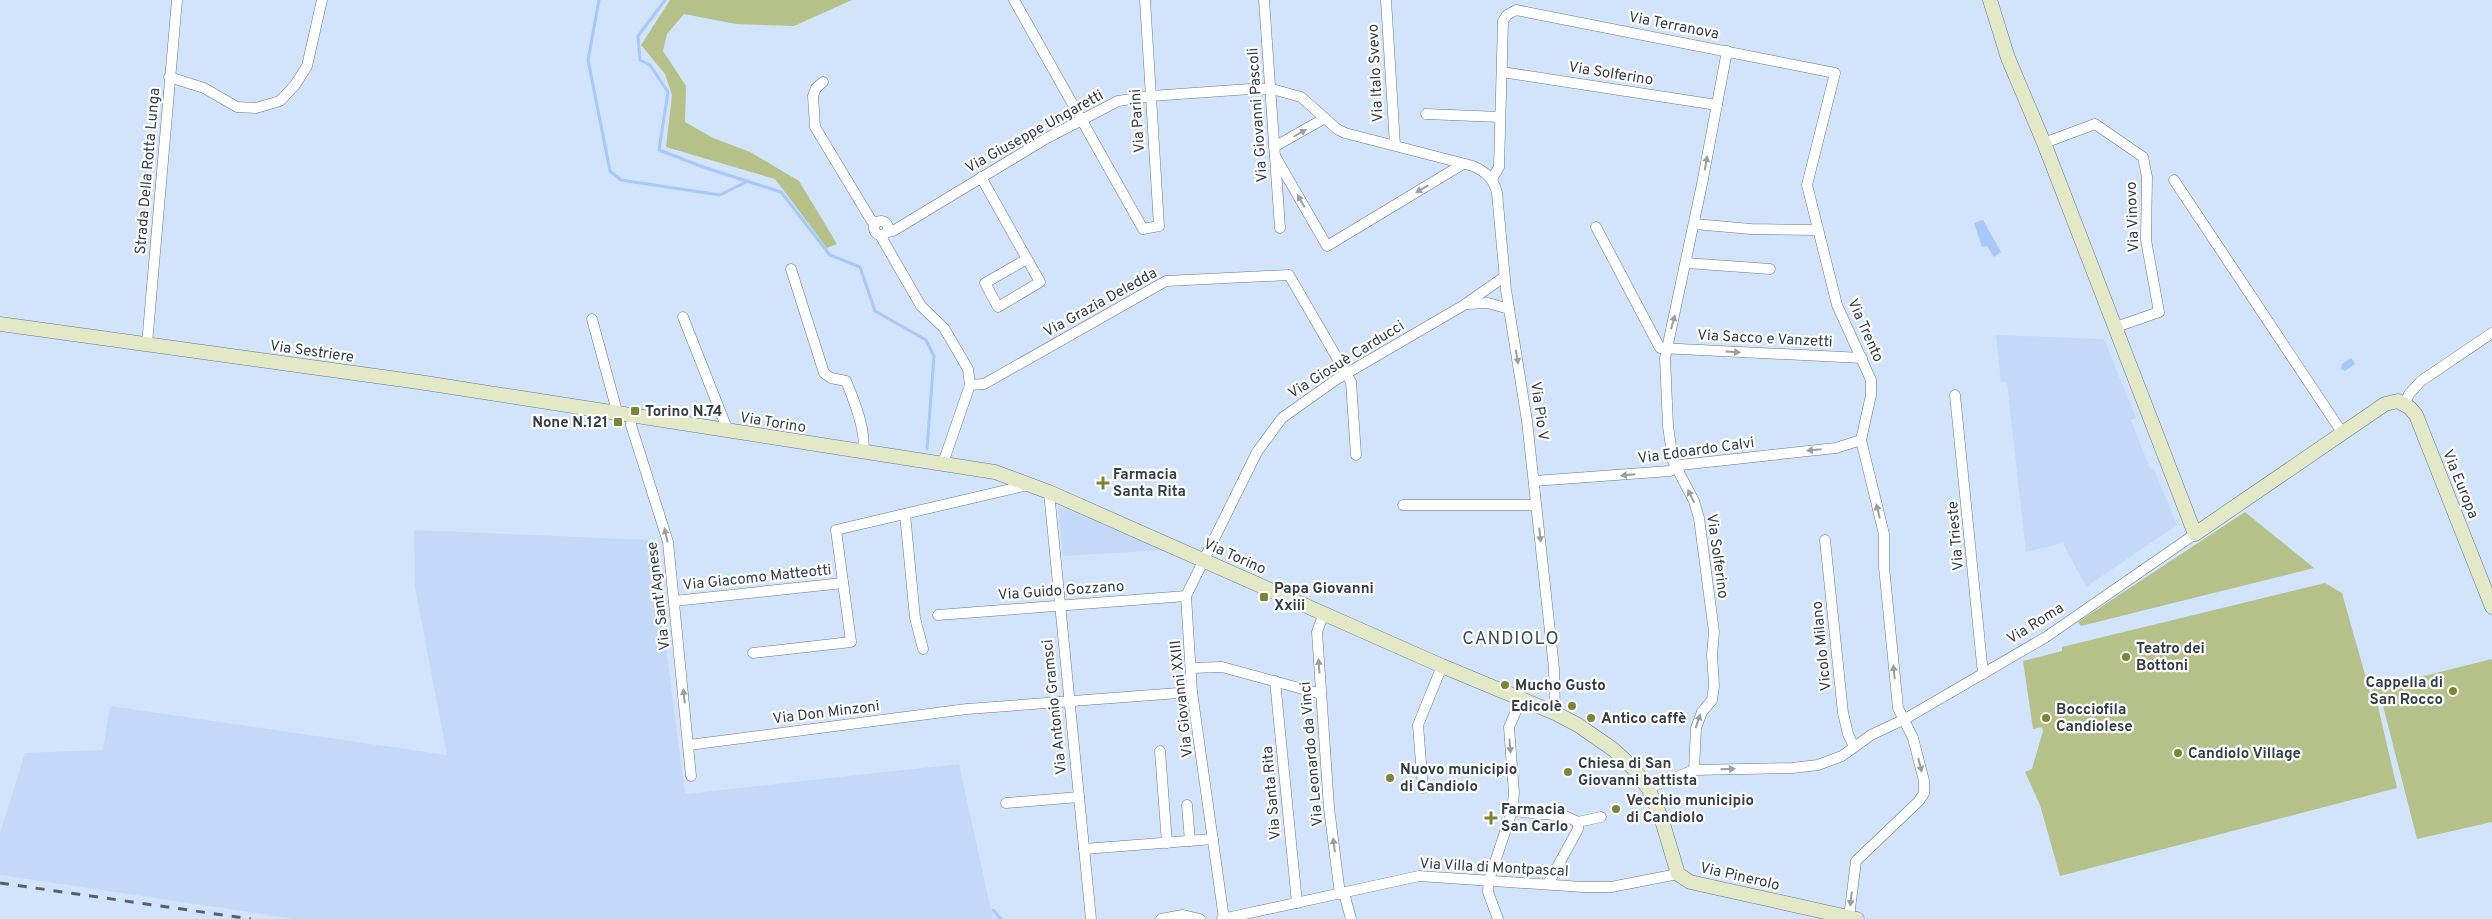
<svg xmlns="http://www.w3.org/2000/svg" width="2492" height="919" font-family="Overpass,sans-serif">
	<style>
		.built { fill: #c4d9f8 }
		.green { fill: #b6c189 }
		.water { fill: #a6c8fa }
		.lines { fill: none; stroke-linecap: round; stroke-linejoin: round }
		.stream { stroke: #a6c8fa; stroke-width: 3 }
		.street-casing { stroke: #68778d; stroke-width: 11 }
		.secondary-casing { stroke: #68778d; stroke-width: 15 }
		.street { stroke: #fff; stroke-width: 10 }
		.secondary { stroke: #e3e8c6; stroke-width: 14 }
		.rail { stroke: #57606d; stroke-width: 3; stroke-dasharray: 9 9; stroke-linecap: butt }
		.oneway { fill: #9a9ea3 }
		.poi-dot { fill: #7a8634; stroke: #fff; stroke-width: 2 }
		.labels { text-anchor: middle; stroke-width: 4.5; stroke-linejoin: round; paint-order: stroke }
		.street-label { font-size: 15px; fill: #363d47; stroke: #fff }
		.poi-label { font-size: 15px; font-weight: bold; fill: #363d47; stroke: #fff; text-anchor: start }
		.quarter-label { font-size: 18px; letter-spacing: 1px; fill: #3a485c; stroke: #fff }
	</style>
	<rect width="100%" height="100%" fill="#d2e3fc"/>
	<g class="built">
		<path d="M1996,335L2104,339L2136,418L2131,420L2150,469H2154L2177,525L2086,587L2063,543L2026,552L2007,382H2001Z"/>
		<path d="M1058,505L1164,550L1063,556Z"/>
		<path d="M414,530L651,540L653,548L685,794L959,764L993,919H296L0,875V833L25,753L103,750L110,706L447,755L415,588Z"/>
	</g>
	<g class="green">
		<path d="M670,0H852L794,26L736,24L684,14L667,34L663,51L686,86L685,122L713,138L750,152L799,181L837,244L827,248L775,179L666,147L672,95L665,74L641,45Z"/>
		<path d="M2245,512L2314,568L2081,626L2078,622Z"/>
		<path d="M2325,583L2342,593L2373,703L2377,702L2397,788L2060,876L2040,805L2025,772L2032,769L2043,731L2042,727L2033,729L2023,661L2062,651V647Z"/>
		<path d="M2492,659V822L2417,839L2381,698L2374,700L2372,689Z"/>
	</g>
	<g class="water">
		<path d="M1983,220L2001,252L1994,257L1987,246L1982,247L1974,223Z"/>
		<path d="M2351,358L2355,364L2345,371L2341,369L2342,364Z"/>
	</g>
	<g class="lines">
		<g class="stream">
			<path d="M599,0L588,60L610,171L621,180L720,195L748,181"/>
			<path d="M665,0L638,36L640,60L650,65L668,92L659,150L703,167L781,192L830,255L860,267L875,311L926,340L934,356L927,449"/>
			<path d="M993,910L1001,919"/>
		</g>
		<defs>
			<g id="street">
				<path d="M1014,0L1143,229L1159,226L1145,0"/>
				<path d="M1264,0L1280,228"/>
				<path d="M1386,0L1395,145"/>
				<path d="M1502,72L1717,105"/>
				<path d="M169,77L204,88L237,107L256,108L280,101L295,85L307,66L322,0"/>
				<path d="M823,82L816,88L813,96L815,127L871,220L875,224"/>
				<path d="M1426,114L1500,117"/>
				<path d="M2044,143L2095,124L2143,157L2147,177L2146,240L2159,312L2116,327"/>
				<path d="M1274,147L1325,118"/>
				<path d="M1275,156L1327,246L1463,164"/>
				<path d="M981,177L1027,259"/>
				<path d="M1492,179L1499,167L1503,21L1507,15L1516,10L1835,73L1807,185L1837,305L1871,380V395L1861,440L1884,534V567L1898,708L1913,738L1924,781V793L1919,801L1856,861L1849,917"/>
				<path d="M2174,180L2343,434"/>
				<circle cx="881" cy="228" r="7"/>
				<path d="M1694,224L1751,229L1818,230"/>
				<path d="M1596,227L1660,348L1862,358"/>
				<path d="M887,232L893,231L1047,138L1118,101L1151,96L1250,89H1272L1301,97L1337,129L1345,133L1473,166C1486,172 1494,179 1497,193L1506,290L1527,421L1554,668L1555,713"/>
				<path d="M880,235L921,306L944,328L968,369L970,385L943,463"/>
				<path d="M1027,259L1040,282L998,307L985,283Z"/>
				<path d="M1686,263L1770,269"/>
				<path d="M791,269L824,373L831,378L846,381C854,400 867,432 863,452"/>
				<path d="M1467,304L1488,303L1509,309"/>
				<path d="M683,317L728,431"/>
				<path d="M592,319L618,415"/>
				<path d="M147,344L177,0"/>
				<path d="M970,385L984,384L1166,281L1289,275L1351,382L1356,455"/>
				<path d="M1955,395L1983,674"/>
				<path d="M2405,404L2409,394L2421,381L2492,333"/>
				<path d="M632,417L631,425L668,542L691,776"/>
				<path d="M1534,481L1670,471L1680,465L1836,448L1861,440"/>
				<path d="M1049,492L1091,919"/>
				<path d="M1403,505H1536"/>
				<path d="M905,514L915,618L923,649"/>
				<path d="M1825,540L1843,713L1848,734L1854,747"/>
				<path d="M674,601L843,583"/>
				<path d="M1324,613L1317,632L1329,808L1340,894"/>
				<path d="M938,615L1186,596"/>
				<path d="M753,653L851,642L836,530L1028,485"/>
				<path d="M1191,668L1222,667L1321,694"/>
				<path d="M1275,681L1297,903"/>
				<path d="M689,745L967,709L1192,692"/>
				<path d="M1160,751L1167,843"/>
				<path d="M1694,770L1696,728L1702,712L1712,700L1714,686L1712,655L1714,632L1699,518L1694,501L1673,461L1668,426L1665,358L1702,184L1727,51"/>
				<path d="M1423,788L1418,725L1442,666"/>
				<path d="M1648,788L1694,770L1792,768L1818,765L1842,756L1871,735L1905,719L2046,637L2195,534"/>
				<path d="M1006,803L1079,797"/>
				<path d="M1187,805L1190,841"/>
				<path d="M1512,811L1565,816L1578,822L1601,817"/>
				<path d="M1084,849L1213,839"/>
				<path d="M1548,884L1578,829V822"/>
				<path d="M1344,893L1351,919"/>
				<path d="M1161,919L1183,915L1200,919"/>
				<path d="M1222,919L1419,876L1583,887H1611L1678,874"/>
				<path d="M1224,919L1192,692L1186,596L1257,452L1282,418L1337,379L1464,305L1504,277"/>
				<path d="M1498,919L1488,892L1489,880L1512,811L1514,793L1509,727L1521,700"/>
			</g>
			<g id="secondary">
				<path d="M1990,0L2008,58L2044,143L2195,534L2385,404L2398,401L2410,408L2416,415L2492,607"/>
				<path d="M0,324L419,382L995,472L1049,492L1442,666L1555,713L1578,725L1614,750L1633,768L1648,788L1661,817L1678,874L1690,882L1857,919"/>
			</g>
		</defs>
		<use href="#street" class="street-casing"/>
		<use href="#secondary" class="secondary-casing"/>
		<use href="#street" class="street"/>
		<use href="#secondary" class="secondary"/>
		<path class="rail" d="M0,883L251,919"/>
	</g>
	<defs><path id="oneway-solid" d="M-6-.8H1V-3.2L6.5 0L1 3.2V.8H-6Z" transform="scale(1.25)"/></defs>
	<g class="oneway">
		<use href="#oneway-solid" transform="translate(1300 133) rotate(-30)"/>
		<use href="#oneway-solid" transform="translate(1706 163) rotate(-80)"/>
		<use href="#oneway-solid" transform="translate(1422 189) rotate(149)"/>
		<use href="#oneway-solid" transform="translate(1301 201) rotate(-120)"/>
		<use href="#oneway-solid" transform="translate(1673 322) rotate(-75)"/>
		<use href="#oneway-solid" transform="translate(1733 352) rotate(3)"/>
		<use href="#oneway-solid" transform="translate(1517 357) rotate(81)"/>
		<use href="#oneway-solid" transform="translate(1814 450) rotate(175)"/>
		<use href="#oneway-solid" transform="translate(1628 475) rotate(175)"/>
		<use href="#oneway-solid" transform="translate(1691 496) rotate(-116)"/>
		<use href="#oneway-solid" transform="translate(1878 511) rotate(-104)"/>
		<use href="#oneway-solid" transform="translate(666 535) rotate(-103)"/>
		<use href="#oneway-solid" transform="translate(1540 535) rotate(84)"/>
		<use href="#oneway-solid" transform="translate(1319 666) rotate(-94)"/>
		<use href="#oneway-solid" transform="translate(1894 672) rotate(-96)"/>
		<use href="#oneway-solid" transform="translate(684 696) rotate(-96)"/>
		<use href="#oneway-solid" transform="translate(1698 721) rotate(-71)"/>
		<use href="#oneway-solid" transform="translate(1510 746) rotate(85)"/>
		<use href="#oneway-solid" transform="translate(1920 765) rotate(76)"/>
		<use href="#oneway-solid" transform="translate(1728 769) rotate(-1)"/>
		<use href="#oneway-solid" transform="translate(1334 845) rotate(-97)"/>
		<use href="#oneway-solid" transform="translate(1851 899) rotate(97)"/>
	</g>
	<g class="poi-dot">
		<rect x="630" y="406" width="10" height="10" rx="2.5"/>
		<rect x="613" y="417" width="10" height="10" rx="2.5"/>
		<path d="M1100.5 475.5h5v5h5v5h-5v5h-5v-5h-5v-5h5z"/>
		<rect x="1259" y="592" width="10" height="10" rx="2.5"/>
		<circle cx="2126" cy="657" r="5"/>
		<circle cx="1505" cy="685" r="5"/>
		<circle cx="2453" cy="691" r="5"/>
		<circle cx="1572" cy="706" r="5"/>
		<circle cx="1591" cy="718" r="5"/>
		<circle cx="2046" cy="718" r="5"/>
		<circle cx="2178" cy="753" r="5"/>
		<circle cx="1568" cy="772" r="5"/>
		<circle cx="1390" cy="778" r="5"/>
		<circle cx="1616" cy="809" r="5"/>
		<path d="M1488.5 810.5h5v5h5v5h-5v5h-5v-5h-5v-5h5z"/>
	</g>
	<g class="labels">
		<g class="street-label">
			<text transform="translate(1674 25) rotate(11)" y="5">Via Terranova</text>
			<text transform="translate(1375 73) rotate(-93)" y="5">Via Italo Svevo</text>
			<text transform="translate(1611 73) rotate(9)" y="5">Via Solferino</text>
			<text transform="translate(1257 115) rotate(-94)" y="5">Via Giovanni Pascoli</text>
			<text transform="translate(1137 121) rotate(-94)" y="5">Via Parini</text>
			<text transform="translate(1034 131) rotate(-29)" y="5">Via Giuseppe Ungaretti</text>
			<text transform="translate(147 171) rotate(-85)" y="5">Strada Della Rotta Lunga</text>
			<text transform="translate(2132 217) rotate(-92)" y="5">Via Vinovo</text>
			<text transform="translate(1100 302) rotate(-29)" y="5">Via Grazia Deledda</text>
			<text transform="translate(1866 330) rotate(66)" y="5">Via Trento</text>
			<text transform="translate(1765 338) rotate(3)" y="5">Via Sacco e Vanzetti</text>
			<text transform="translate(312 351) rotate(8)" y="5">Via Sestriere</text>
			<text transform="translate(1346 359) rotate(-32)" y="5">Via Giosuè Carducci</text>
			<text transform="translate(1540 411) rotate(82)" y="5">Via Pio V</text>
			<text transform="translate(773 422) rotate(9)" y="5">Via Torino</text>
			<text transform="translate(1696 450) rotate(-8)" y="5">Via Edoardo Calvi</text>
			<text transform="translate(2461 484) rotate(68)" y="5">Via Europa</text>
			<text transform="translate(1955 536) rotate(-95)" y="5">Via Trieste</text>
			<text transform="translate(1235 556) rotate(24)" y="5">Via Torino</text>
			<text transform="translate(1718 556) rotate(82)" y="5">Via Solferino</text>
			<text transform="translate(757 577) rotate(-6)" y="5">Via Giacomo Matteotti</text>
			<text transform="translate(1061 590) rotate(-4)" y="5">Via Guido Gozzano</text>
			<text transform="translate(658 596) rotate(-97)" y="5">Via Sant'Agnese</text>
			<text transform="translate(2035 623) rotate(-32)" y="5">Via Roma</text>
			<text transform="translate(1821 646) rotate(-96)" y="5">Vicolo Milano</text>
			<text transform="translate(1181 699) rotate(-96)" y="5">Via Giovanni XXIII</text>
			<text transform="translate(1054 707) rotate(-96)" y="5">Via Antonio Gramsci</text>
			<text transform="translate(826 712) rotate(-7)" y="5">Via Don Minzoni</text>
			<text transform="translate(1311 754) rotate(-95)" y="5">Via Leonardo da Vinci</text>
			<text transform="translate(1271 793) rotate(-95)" y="5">Via Santa Rita</text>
			<text transform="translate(1494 867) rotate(3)" y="5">Via Villa di Montpascal</text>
			<text transform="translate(1740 876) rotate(13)" y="5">Via Pinerolo</text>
		</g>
		<g class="poi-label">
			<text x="645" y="416">Torino N.74</text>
			<text x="608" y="427" text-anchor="end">None N.121</text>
			<text x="1113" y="479">Farmacia<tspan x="1113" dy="17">Santa Rita</tspan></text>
			<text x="1274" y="593">Papa Giovanni<tspan x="1274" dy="17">Xxiii</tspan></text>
			<text x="2136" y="653">Teatro dei<tspan x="2136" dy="17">Bottoni</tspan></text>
			<text x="2443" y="687" text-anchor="end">Cappella di<tspan x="2443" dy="17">San Rocco</tspan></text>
			<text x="1515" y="690">Mucho Gusto</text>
			<text x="1562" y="711" text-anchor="end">Edicolè</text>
			<text x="2056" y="714">Bocciofila<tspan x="2056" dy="17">Candiolese</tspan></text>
			<text x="1601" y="723">Antico caffè</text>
			<text x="2188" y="758">Candiolo Village</text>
			<text x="1578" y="768">Chiesa di San<tspan x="1578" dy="17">Giovanni battista</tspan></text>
			<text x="1400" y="774">Nuovo municipio<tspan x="1400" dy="17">di Candiolo</tspan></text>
			<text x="1626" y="805">Vecchio municipio<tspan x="1626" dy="17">di Candiolo</tspan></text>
			<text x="1501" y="814">Farmacia<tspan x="1501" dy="17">San Carlo</tspan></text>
		</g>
		<g class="quarter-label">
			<text x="1511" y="644">CANDIOLO</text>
		</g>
	</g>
</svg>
